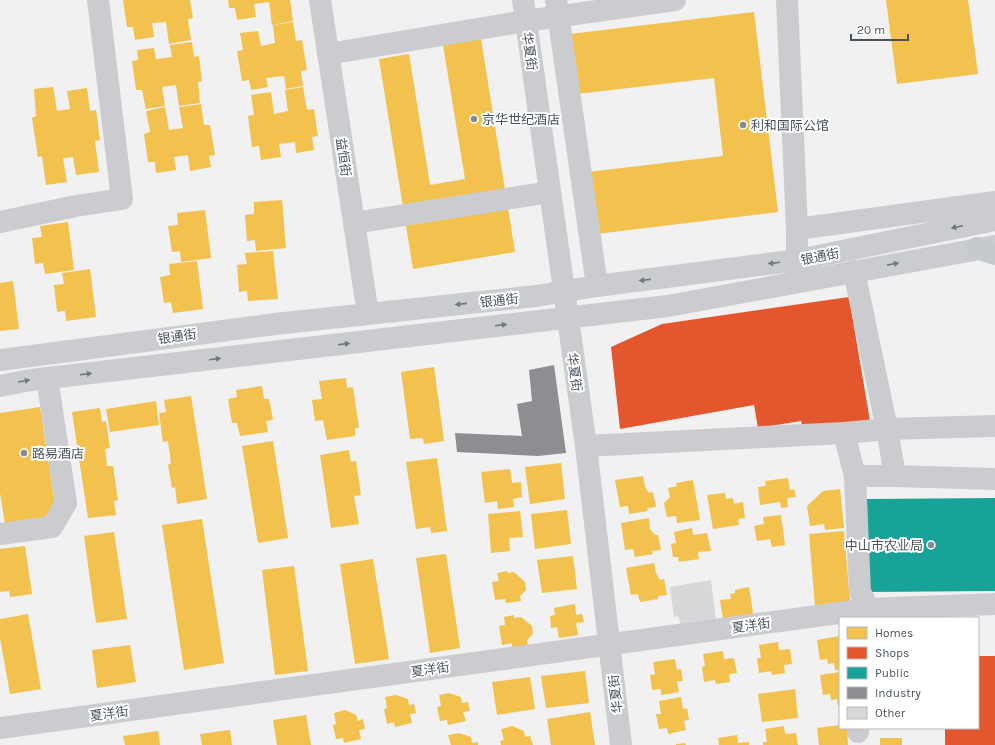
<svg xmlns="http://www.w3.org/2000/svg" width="995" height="745" font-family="Karla,'Noto Sans SC',sans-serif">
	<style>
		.homes { fill: #f2c14e }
		.shops { fill: #e4572e }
		.public { fill: #17a398 }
		.industry { fill: #8d8d92 }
		.building { fill: #d7d8da }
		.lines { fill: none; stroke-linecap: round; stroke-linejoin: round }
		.minor { stroke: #cbcccf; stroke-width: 22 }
		.major { stroke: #c7cacc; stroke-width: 22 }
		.oneway { fill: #71777e }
		.poi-dot { fill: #848a90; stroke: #fff; stroke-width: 1.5 }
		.labels { text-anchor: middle; stroke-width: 4; stroke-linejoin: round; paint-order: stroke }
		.street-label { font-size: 13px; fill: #4a525b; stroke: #fff }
		.poi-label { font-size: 13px; fill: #4a525b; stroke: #fff; text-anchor: start }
	</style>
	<rect width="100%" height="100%" fill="#f1f1f1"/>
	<g class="homes">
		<path d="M123,0H190L193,18L188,19L191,40L169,44L166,22L152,23L154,37L135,40L133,27H127Z"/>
		<path d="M228,0H290L293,21L272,25L269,2L254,4L256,17L237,20L235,8H229Z"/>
		<path d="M886,0H968L978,74L897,84Z"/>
		<path d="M754,12L778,212L596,234L588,172L723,156L714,78L577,94L570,34Z"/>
		<path d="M293,22L296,41L302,40L307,70L301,71L303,86L286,89L284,76L266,78L268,87L251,90L249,80L242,81L237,51L243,50L240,33L258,31L261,46L275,43L273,25Z"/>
		<path d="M481,39L515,252L413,269L379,59L409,54L430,185L465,179L443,45Z"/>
		<path d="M192,42L194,57L199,56L202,81L198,82L200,103L179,106L176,85L162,87L165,106L146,109L142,90H136L132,61L138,60L137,50L154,48L156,59L172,57L170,45Z"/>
		<path d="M53,87L57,111L70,109L67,91L87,88L90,111L96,110L100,140L95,141L99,172L76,175L73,157L63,158L67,182L46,185L42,156L38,157L32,118L36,116L34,89Z"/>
		<path d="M303,87L307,110L314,109L318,136L312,137L314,150L296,153L295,142L279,144L281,157L261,160L259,146L252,147L248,116L254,115L251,95L271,92L274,114L288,111L285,90Z"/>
		<path d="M201,104L204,125H210L215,155L209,156L211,167L190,171L188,155L174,157L176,170L156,173L155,162H148L144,134L150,132L146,111L165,107L169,130L183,128L179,107Z"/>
		<path d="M282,200L286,248L256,251L255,240L247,241L245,215L254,214V202Z"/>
		<path d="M205,210L211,258L181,262L180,251L172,252L168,226L178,225L177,213Z"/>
		<path d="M68,222L74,270L45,274L43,263L35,264L32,238L42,237L40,226Z"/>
		<path d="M273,251L278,299L248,301L247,291L239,292L237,265L247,264L245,253Z"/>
		<path d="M197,261L203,309L173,313L171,302L164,303L160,277L170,275L169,264Z"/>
		<path d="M90,269L96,317L66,321L65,311L57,312L54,285L64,284L62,273Z"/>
		<path d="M13,281L19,329L0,331V283Z"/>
		<path d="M434,367L444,441L424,444L423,438L410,439L401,372Z"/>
		<path d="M346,378L347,388L353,387L359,428H355V436L327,440L323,420L315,421L312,400L322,399L319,381Z"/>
		<path d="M262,386L264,399H269L273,420L266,421L268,432L240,436L237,423H232L228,399L237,397L236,390Z"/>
		<path d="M191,396L207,499L177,504L175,487L172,488L168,465L171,463L168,441L163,442L159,413L166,412L164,400Z"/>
		<path d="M156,401L159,425L110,432L106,409Z"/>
		<path d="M40,407L57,517L5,524L0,493V413Z"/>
		<path d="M100,408L102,422L106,421L110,448L105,449L107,466H113L118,500L114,501L116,515L88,518L72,412Z"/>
		<path d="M273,441L288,538L258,543L242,446Z"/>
		<path d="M349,450L351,462L356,461L361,495L354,496L359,524L331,528L320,455Z"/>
		<path d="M437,458L447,531L431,533L430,527L416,529L406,462Z"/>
		<path d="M561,463L565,499L530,504L525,467Z"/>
		<path d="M510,469L512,483L521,482L522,497L513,499L514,507L498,509L497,501L485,503L481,472Z"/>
		<path d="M643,476L645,486L649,493L653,492L656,507L647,508L648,511L629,514L628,506L620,507L615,480Z"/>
		<path d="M788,478L790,490L794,489L796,497L787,498L788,507L781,508L780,502L760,505L758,487L766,486L765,481Z"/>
		<path d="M693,480L700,520L677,523L676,516L667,517L664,503L670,497L668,488L677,486L676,483Z"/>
		<path d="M840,489L844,528L825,530L824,524L810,526L807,506L823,491Z"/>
		<path d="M725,493L726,499L733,498L734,504L743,502L745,518L738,519L739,525L713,529L707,495Z"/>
		<path d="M567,510L571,544L535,549L531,514Z"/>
		<path d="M520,511L523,537L509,538L510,551L491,553L488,514Z"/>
		<path d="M781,515L785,545L772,547L770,539L757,541L754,526L764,524L763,517Z"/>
		<path d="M649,518L650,529L655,535H658L661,550L652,551L653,554L635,557L633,549L625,550L621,523Z"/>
		<path d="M202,519L224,663L184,670L162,525Z"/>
		<path d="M692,528L693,535L707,533L711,551L698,552L699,559L679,562L678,557H673L671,544L676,543L674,532Z"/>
		<path d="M844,531L850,602L815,606L809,534Z"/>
		<path d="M114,532L127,619L96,623L84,536Z"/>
		<path d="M25,546L32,594L10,597L9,591L0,592V549Z"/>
		<path d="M446,554L460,648L430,653L416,558Z"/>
		<path d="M573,556L577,589L542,593L537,560Z"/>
		<path d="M373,559L389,659L355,664L340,564Z"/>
		<path d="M654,563L656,573L660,580L664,579L667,595L658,596V599L640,602L638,594L631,595L626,568Z"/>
		<path d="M294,566L308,671L275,675L262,570Z"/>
		<path d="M507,571L508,573L514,572L525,582L526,590L520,596L521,601L506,603L505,599L495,600L492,582L499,581L497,573Z"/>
		<path d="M749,587L754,619H723L720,600L731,599L730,594L735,593V590Z"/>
		<path d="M575,604L576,615L582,614L584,622L576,623L578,635L559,638L557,627L551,628L550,616L555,615L554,608Z"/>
		<path d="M28,614L41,689L10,694L0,638V619Z"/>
		<path d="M514,615V618L521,617L532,626L533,634L527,640L528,645L512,648V643L502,645L499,626L505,625L504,617Z"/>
		<path d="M840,636V669L835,670L834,663L828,664L827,659L820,660L817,640Z"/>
		<path d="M778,642L779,650L790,649L792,664L784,665L785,673L772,675L771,671L759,673L757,658H761L759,645Z"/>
		<path d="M130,645L136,682L97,688L92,650Z"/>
		<path d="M723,651L724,659L734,658L737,673L729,674L730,682L716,684L715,680L704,682L702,667L705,666L703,654Z"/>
		<path d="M675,659L677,670L681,669L683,681H677L679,692L661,695V689L652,690L650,675L655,674L653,662Z"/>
		<path d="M585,671L589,703L546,708L541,676Z"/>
		<path d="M840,672V705L838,706L837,699L831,700L830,694L823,695L820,675Z"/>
		<path d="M530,677L535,709L497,715L492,682Z"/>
		<path d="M795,689L798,718L762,722L758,694Z"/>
		<path d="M449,693L461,697L462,703L468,702L470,711L463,712L466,721L448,725L447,720L440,721L437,707L441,706L439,695Z"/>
		<path d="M396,695L408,699L409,705L414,704L416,713L410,714L412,723L395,727L394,722L387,724L384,709L387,708L385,697Z"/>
		<path d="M681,697L683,709L687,708L689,720L684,721L686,730L668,734L667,728L659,729L656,714H661L659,701Z"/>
		<path d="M345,710L356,715L358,721L363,719L365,729L359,730L361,739L344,743L343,738L336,739L333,725L336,724L334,713Z"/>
		<path d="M590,712L595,745H551L547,719Z"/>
		<path d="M306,715L311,745H277L273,720Z"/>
		<path d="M840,725V728H847L848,745H819L817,728Z"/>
		<path d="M512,726L524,731L525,737L530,736L533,745H501L500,741L504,740L501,729Z"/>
		<path d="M784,726L785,734L796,733L798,745H763V742H767L765,729Z"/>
		<path d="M230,730L232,745H202L200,734Z"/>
		<path d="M158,731L160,745H125L123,736Z"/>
		<path d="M459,733L471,737L472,743L478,742V745H451L448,735Z"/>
		<path d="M737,735L738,743L749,742V745H719L718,738Z"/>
		<rect x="880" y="738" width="22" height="7"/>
		<path d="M685,743L686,745H676V744Z"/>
	</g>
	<g class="shops">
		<path d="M849,297L870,421L803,432L801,421L758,428L754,405L620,429L611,347L662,324Z"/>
		<path d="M978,656H995V745H945V728H978Z"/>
	</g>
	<path class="public" d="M995,498V591L868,592L867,499Z"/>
	<path class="industry" d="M554,365L566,453L538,456L457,452L455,433L522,436L517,404L532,401L529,370Z"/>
	<path class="building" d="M711,580L716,620L681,625L678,616L674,617L670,587Z"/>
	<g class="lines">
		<g class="minor">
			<path d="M320,0L368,314"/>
			<path d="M523,0L586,446L621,745"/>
			<path d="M556,0L597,286"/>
			<path d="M787,0L797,229V274"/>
			<path d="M328,54L526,21L675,0"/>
			<path d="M0,222L76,206L122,199L98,0"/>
			<path d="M354,223L550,192"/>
			<path d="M797,229L995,202"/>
			<path d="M0,360L275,324L536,296L597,286L798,260L995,220"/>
			<path d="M0,386L31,380L668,306L995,246"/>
			<path d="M995,426L887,429L895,476L995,479"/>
			<path d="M844,433L855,476L860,592L869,609L995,604"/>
			<path d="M586,446L844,433L887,429L854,271"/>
			<path d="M855,476H895"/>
			<path d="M0,534L52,527L66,503L47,378"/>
			<path d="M0,728L853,611V618"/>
			<path d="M858,728V732"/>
		</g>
		<path class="major" d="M977,248L995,254"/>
	</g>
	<defs><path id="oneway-solid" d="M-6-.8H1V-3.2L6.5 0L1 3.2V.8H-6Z"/></defs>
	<g class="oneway">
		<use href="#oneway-solid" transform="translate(957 227) rotate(168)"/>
		<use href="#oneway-solid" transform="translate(774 263) rotate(173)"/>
		<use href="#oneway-solid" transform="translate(893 264) rotate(-11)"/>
		<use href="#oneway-solid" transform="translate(645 280) rotate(173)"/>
		<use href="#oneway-solid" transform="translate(461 304) rotate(174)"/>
		<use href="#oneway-solid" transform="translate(501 325) rotate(-7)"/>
		<use href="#oneway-solid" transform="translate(344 344) rotate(-7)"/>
		<use href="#oneway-solid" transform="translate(215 359) rotate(-7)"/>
		<use href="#oneway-solid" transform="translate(86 374) rotate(-7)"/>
		<use href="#oneway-solid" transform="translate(24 381) rotate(-10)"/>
	</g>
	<g class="poi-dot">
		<circle cx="474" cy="119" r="4"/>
		<circle cx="743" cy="125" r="4"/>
		<circle cx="24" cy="453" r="4"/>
		<circle cx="931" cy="545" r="4"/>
	</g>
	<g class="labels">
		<g class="street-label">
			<text transform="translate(530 51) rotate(82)" y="5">华夏街</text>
			<text transform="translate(344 157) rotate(82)" y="5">益恒街</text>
			<text transform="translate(820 256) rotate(-11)" y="5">银通街</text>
			<text transform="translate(499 300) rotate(-6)" y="5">银通街</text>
			<text transform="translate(177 336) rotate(-8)" y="5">银通街</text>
			<text transform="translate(575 372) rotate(82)" y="5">华夏街</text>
			<text transform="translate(751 625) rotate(-8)" y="5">夏洋街</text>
			<text transform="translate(430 669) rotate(-8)" y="5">夏洋街</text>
			<text transform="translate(615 694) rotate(-97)" y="5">华夏街</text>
			<text transform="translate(109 713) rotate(-8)" y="5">夏洋街</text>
		</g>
		<g class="poi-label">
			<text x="482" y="124">京华世纪酒店</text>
			<text x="751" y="130">利和国际公馆</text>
			<text x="32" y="458">路易酒店</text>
			<text x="923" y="550" text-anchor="end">中山市农业局</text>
		</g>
	</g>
	<rect x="839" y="617" width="140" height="112" fill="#ffffff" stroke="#b7babd"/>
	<rect x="847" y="627" width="20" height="12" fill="#f2c14e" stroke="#b7babd"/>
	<text x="875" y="637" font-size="12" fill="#4a525b">Homes</text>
	<rect x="847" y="647" width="20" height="12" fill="#e4572e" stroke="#b7babd"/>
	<text x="875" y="657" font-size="12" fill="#4a525b">Shops</text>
	<rect x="847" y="667" width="20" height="12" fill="#17a398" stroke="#b7babd"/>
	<text x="875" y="677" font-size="12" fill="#4a525b">Public</text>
	<rect x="847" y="687" width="20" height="12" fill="#8d8d92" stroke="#b7babd"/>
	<text x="875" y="697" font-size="12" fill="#4a525b">Industry</text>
	<rect x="847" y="707" width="20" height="12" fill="#d7d8da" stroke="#b7babd"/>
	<text x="875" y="717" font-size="12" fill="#4a525b">Other</text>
	<path d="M851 34v6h57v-6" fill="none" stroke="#4a525b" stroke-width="2"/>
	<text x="857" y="34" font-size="12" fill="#4a525b" stroke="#ffffff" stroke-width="3" paint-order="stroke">20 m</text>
</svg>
